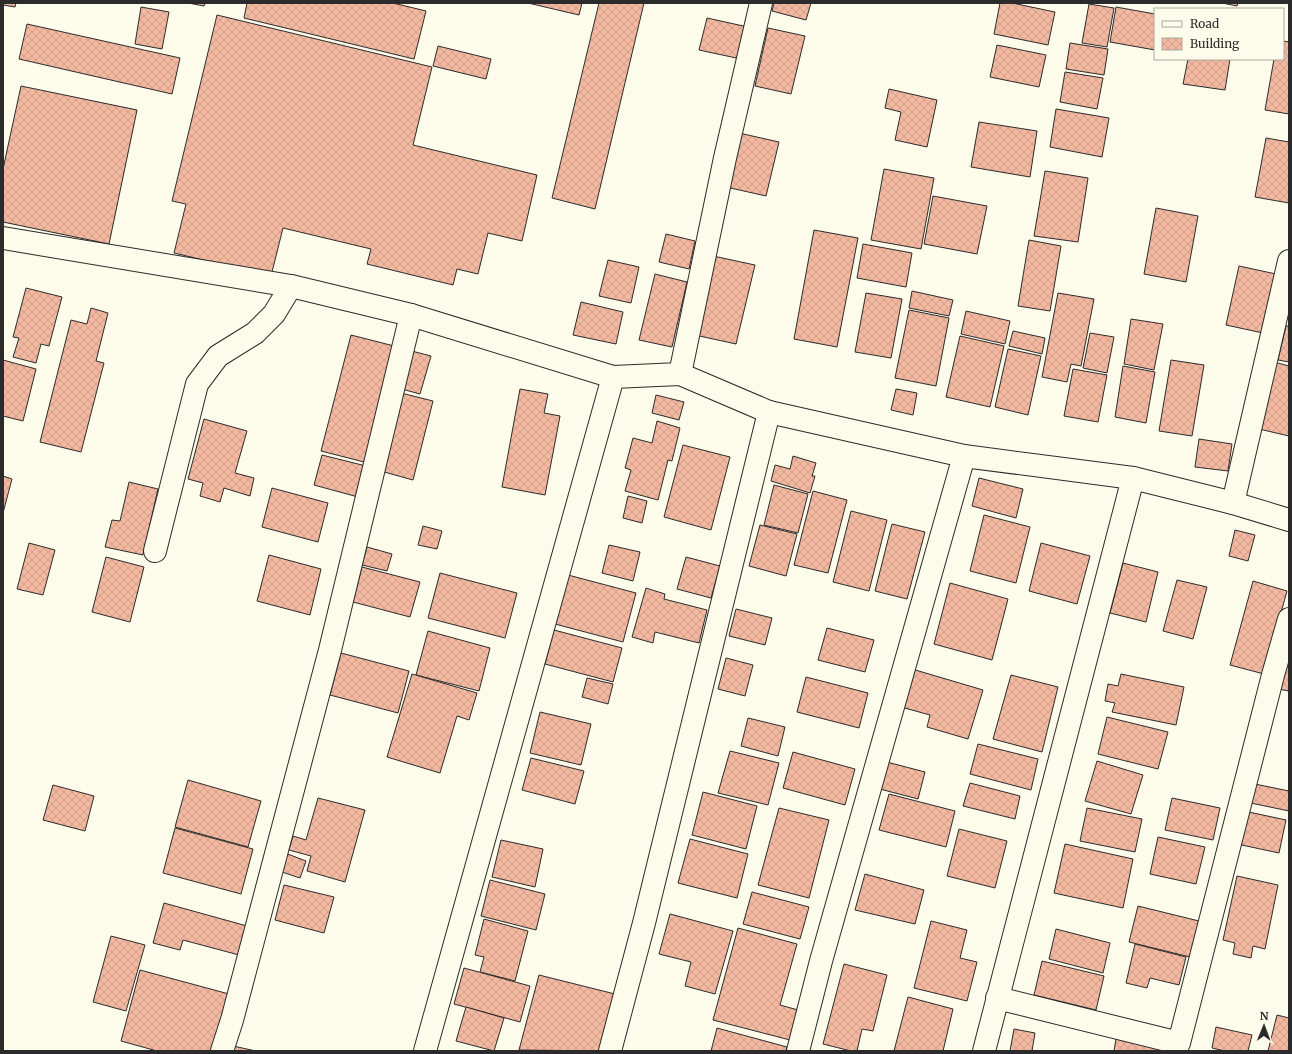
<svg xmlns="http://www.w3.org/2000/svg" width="1292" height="1054" font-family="Merriweather,serif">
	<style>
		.building { fill: url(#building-cross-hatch); stroke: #2b2b2b }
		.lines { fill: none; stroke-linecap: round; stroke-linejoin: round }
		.minor-casing { stroke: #2b2b2b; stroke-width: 24 }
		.minor { stroke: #fdfbea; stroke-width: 22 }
	</style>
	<defs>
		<pattern id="building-cross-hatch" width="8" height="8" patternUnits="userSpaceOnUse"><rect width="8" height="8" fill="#f2b8a0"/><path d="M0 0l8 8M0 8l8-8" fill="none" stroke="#d09e8a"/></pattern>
	</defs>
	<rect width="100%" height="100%" fill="#fdfbea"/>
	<g class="building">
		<path d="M3,3H16L15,7L3,5Z"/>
		<path d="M188,3H205L204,6Z"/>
		<path d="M247,3H393L426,11L414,59L244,18Z"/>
		<path d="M528,3H582L579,15Z"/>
		<path d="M599,3H644L595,209L552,198Z"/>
		<path d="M774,3H811L806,20L772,11Z"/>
		<path d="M1000,3H1012L1055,12L1048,45L994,34Z"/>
		<path d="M1222,3H1238L1237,6Z"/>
		<path d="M1089,4L1114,8L1107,47L1082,43Z"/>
		<path d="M141,7L169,12L162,49L135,44Z"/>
		<path d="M1116,7L1155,14V50L1110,42Z"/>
		<path d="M217,15L432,67L413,145L537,175L522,241L488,233L478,274L457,269L453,285L367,264L371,249L283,228L271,276L174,253L186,204L172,201Z"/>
		<path d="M707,18L748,27L741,59L699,50Z"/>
		<path d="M27,24L180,58L172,94L19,59Z"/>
		<path d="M768,28L805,36L791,94L755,86Z"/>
		<path d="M1283,41L1289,42V114L1265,110L1274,59H1283Z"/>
		<path d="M1070,43L1108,49L1104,75L1066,69Z"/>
		<path d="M997,45L1046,55L1039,87L990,77Z"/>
		<path d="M438,46L491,59L486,79L433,66Z"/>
		<path d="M1188,59H1230L1225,90L1183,84Z"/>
		<path d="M1065,72L1103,78L1097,109L1060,102Z"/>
		<path d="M21,86L137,110L109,244L3,222V169Z"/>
		<path d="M889,89L937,100L927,147L895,140L901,112L885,108Z"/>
		<path d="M1056,109L1109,118L1102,157L1050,147Z"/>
		<path d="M979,122L1037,131L1030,177L971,167Z"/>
		<path d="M739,133L779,142L766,196L726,187Z"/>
		<path d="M1266,138L1289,142V203L1255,197Z"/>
		<path d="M884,169L934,178L921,249L871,240Z"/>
		<path d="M1045,171L1088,178L1078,242L1034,236Z"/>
		<path d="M933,196L987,206L977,254L924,244Z"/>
		<path d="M1156,208L1198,216L1186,282L1144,274Z"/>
		<path d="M814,230L858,238L837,347L794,339Z"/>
		<path d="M666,234L695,241L689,269L659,262Z"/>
		<path d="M1029,240L1061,246L1050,311L1018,306Z"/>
		<path d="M863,244L912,253L906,287L857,278Z"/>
		<path d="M713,256L755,265L736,344L695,335Z"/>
		<path d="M608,260L639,267L631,303L599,296Z"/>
		<path d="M1239,266L1276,274L1263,333L1226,325Z"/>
		<path d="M655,274L687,282L672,347L639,340Z"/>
		<path d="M26,288L62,297L49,346L41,344L36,363L13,357L19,338L13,337Z"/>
		<path d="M912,291L953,300L949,316L909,308Z"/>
		<path d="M866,293L902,299L891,358L855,352Z"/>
		<path d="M1058,293L1094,299L1081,366L1071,364L1067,382L1042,377Z"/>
		<path d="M581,302L623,312L616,344L573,335Z"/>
		<path d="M91,308L108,313L96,361L104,363L81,452L40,442L71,320L87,324Z"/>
		<path d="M909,310L949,318L936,386L895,378Z"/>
		<path d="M966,311L1010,321L1005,344L961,334Z"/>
		<path d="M1131,319L1163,324L1154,370L1124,364Z"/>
		<path d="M1286,326H1289V362L1278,360Z"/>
		<path d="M1013,331L1045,338L1042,354L1009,346Z"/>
		<path d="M1090,333L1114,337L1107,373L1083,368Z"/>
		<path d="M351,335L398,347L368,463L321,451Z"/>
		<path d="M960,336L1004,346L990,407L946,397Z"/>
		<path d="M1008,349L1041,356L1028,415L995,407Z"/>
		<path d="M408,350L431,356L420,394L398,388Z"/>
		<path d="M3,360L36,369L23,421L3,416Z"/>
		<path d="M1171,360L1204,365L1192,436L1159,431Z"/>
		<path d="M1274,362L1289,366V436L1259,429Z"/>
		<path d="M1123,366L1155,372L1146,423L1115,417Z"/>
		<path d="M1073,369L1107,375L1098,422L1064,416Z"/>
		<path d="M520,389L548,394L544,413L560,416L545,495L502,487Z"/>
		<path d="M896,389L917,393L913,415L891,410Z"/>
		<path d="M397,392L433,401L413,480L377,470Z"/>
		<path d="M656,395L684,402L679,420L652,413Z"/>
		<path d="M204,419L247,431L235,473L254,478L250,496L224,488L220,502L200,496L203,483L188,479Z"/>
		<path d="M657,421L680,428L672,461L668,460L658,500L625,491L631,470L625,468L633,438L652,443Z"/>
		<path d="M1199,439L1232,444L1228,471L1195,467Z"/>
		<path d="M683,445L730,457L711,530L664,517Z"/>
		<path d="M322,455L366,466L358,497L314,485Z"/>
		<path d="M793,456L816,463L812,476H815L810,493L771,481L775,465L790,469Z"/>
		<path d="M3,476L12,479L3,513Z"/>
		<path d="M979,478L1023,489L1016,518L972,506Z"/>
		<path d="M129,482L158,489L143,555L105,547L112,520L120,521Z"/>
		<path d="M774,485L808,494L798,533L764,525Z"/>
		<path d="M272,488L328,503L318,542L262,527Z"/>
		<path d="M813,491L847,500L828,573L794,565Z"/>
		<path d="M628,496L647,501L642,523L623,518Z"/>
		<path d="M851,511L887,520L869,591L833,582Z"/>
		<path d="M984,515L1030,527L1016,583L970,571Z"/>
		<path d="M892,524L925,532L907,599L875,591Z"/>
		<path d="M760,525L797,534L786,576L749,566Z"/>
		<path d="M423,526L442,531L437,549L418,545Z"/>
		<path d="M1235,530L1255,535L1248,561L1229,556Z"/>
		<path d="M29,543L55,550L43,595L17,589Z"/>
		<path d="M1041,543L1090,556L1077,604L1029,591Z"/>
		<path d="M609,545L640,552L633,581L602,573Z"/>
		<path d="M367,547L392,554L387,571L362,565Z"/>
		<path d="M269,555L321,569L310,615L257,601Z"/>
		<path d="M106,557L144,567L130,622L92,612Z"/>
		<path d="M686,557L720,566L711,598L677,589Z"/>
		<path d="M1123,563L1158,572L1146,622L1110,613Z"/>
		<path d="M362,567L420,582L410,617L353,602Z"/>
		<path d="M440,573L517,593L505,638L428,618Z"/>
		<path d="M568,575L636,593L623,642L555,624Z"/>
		<path d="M1177,580L1207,587L1193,639L1163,631Z"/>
		<path d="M1253,581L1287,591L1264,674L1230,665Z"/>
		<path d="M950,583L1008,599L992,660L934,644Z"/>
		<path d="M646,588L665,594L664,599L707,610L699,643L655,632L653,643L632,637Z"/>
		<path d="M736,609L772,618L765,645L729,636Z"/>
		<path d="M827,628L874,640L865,672L818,660Z"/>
		<path d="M554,630L622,648L613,682L545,664Z"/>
		<path d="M428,631L490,648L479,691L416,675Z"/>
		<path d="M341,653L409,671L398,713L330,695Z"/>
		<path d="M1289,654V691L1278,689Z"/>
		<path d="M726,658L753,665L745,696L718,689Z"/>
		<path d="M912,669L983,690L968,739L927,727L930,715L901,707Z"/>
		<path d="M412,674L477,693L469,720L457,716L440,773L387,757Z"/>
		<path d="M1121,674L1184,687L1176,725L1112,712L1115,703L1105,701L1108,684L1118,686Z"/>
		<path d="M1011,675L1058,687L1042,752L993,739Z"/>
		<path d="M806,677L868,693L859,728L797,712Z"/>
		<path d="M587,678L613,684L608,704L582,697Z"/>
		<path d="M540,712L591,724L581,765L530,753Z"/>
		<path d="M1107,717L1168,732L1158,769L1098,754Z"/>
		<path d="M748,718L785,727L778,756L741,746Z"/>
		<path d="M978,744L1038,759L1031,790L970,774Z"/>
		<path d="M730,751L779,763L768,805L718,793Z"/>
		<path d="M793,752L855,769L845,805L783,788Z"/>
		<path d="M531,758L584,771L575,804L522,790Z"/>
		<path d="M883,761L925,772L918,799L876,788Z"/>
		<path d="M1097,761L1143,775L1131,814L1085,801Z"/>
		<path d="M188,780L261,801L248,847L175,827Z"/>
		<path d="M970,783L1020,796L1015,819L963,806Z"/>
		<path d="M1250,783L1289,791V811L1246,802Z"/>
		<path d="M53,785L94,796L85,831L43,820Z"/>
		<path d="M703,792L757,806L746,849L692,835Z"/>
		<path d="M889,794L955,811L946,847L879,830Z"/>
		<path d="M318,798L365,810L345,882L307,871L311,856L289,850L293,836L306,840Z"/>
		<path d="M1172,798L1220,808L1213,840L1165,830Z"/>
		<path d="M779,808L829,820L809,898L758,885Z"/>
		<path d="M1087,808L1142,819L1135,852L1080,841Z"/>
		<path d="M1244,811L1286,820L1279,853L1237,844Z"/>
		<path d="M175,828L253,849L241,894L163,873Z"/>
		<path d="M959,829L1007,841L995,888L947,876Z"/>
		<path d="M1158,837L1205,847L1196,884L1150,874Z"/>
		<path d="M690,839L748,854L737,898L678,883Z"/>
		<path d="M501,840L543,849L535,887L492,877Z"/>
		<path d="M1065,844L1133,859L1123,908L1054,893Z"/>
		<path d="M285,853L306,861L300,878L279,871Z"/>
		<path d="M865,874L924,890L915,924L855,910Z"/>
		<path d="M1237,876L1278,885L1265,949L1253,946L1251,958L1233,954L1235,943L1223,940Z"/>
		<path d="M490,880L545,894L536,930L481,916Z"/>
		<path d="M284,885L334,897L324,933L275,920Z"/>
		<path d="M752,892L809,907L800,939L743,924Z"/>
		<path d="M164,903L247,926L239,955L183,940L180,950L153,943Z"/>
		<path d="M1138,906L1199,921L1190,957L1129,942Z"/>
		<path d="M670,914L733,931L715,994L685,986L691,962L659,954Z"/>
		<path d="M484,919L528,931L515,981L480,972L484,957L475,955Z"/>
		<path d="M931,921L967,930L960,958L977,962L967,1001L914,988Z"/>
		<path d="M738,928L797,944L780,1005L798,1010L790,1040L713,1020Z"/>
		<path d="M1056,929L1110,943L1103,973L1049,959Z"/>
		<path d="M111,936L145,945L126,1011L93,1002Z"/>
		<path d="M1135,944L1186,957L1179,985L1150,978L1147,988L1126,983Z"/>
		<path d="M1042,961L1104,976L1096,1010L1034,995Z"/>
		<path d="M844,964L887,975L873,1031L862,1029L857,1051H851L823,1044Z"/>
		<path d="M464,968L530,986L520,1022L454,1004Z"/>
		<path d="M140,970L229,994L214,1051H157L121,1041Z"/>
		<path d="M539,975L619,995L604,1051L519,1050Z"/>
		<path d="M908,997L953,1009L943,1051H894Z"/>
		<path d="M466,1007L504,1018L494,1051L456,1041Z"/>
		<path d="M1277,1015L1289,1018V1051H1268Z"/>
		<path d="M1216,1027L1252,1035L1248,1051H1225L1212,1048Z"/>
		<path d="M717,1028L787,1047L786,1051H711Z"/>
		<path d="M1014,1029L1035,1033L1032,1051H1010Z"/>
		<path d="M1116,1039L1169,1051H1114Z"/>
		<path d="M233,1046L256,1051H232Z"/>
	</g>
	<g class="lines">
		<defs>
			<g id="minor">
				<path d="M3,238L291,286L411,315L613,377L680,374L769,412L964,456L1133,478L1233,503L1289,520"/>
				<path d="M680,374L725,158L761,3"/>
				<path d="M1233,503L1289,261"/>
				<path d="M155,551L197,384L218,356L255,333L274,314L291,286"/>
				<path d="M997,998L1179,1043L1273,675L1289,619"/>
				<path d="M222,1051L232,1020L330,650L411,315"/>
				<path d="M425,1051L613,377"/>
				<path d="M610,1051L644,923L769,412"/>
				<path d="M798,1051L821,961L964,456"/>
				<path d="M984,1051L1133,478"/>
			</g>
		</defs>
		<use href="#minor" class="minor-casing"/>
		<use href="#minor" class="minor"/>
	</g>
	<rect width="1292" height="1054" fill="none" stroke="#2b2b2b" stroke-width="8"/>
	<rect x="1154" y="8" width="130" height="52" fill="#fdfbea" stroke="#a9a89e"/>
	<rect x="1162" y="21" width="20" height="6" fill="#fdfbea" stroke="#a9a89e"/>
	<text x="1190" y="28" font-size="12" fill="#2b2b2b">Road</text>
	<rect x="1162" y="38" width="20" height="12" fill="url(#building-cross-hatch)" stroke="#a9a89e"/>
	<text x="1190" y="48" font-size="12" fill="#2b2b2b">Building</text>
	<g transform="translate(1264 1026) rotate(1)" stroke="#fdfbea" stroke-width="3" paint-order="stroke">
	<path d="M0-3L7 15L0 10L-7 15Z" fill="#2b2b2b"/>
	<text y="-6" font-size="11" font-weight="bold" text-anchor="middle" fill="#2b2b2b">N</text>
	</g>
</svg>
